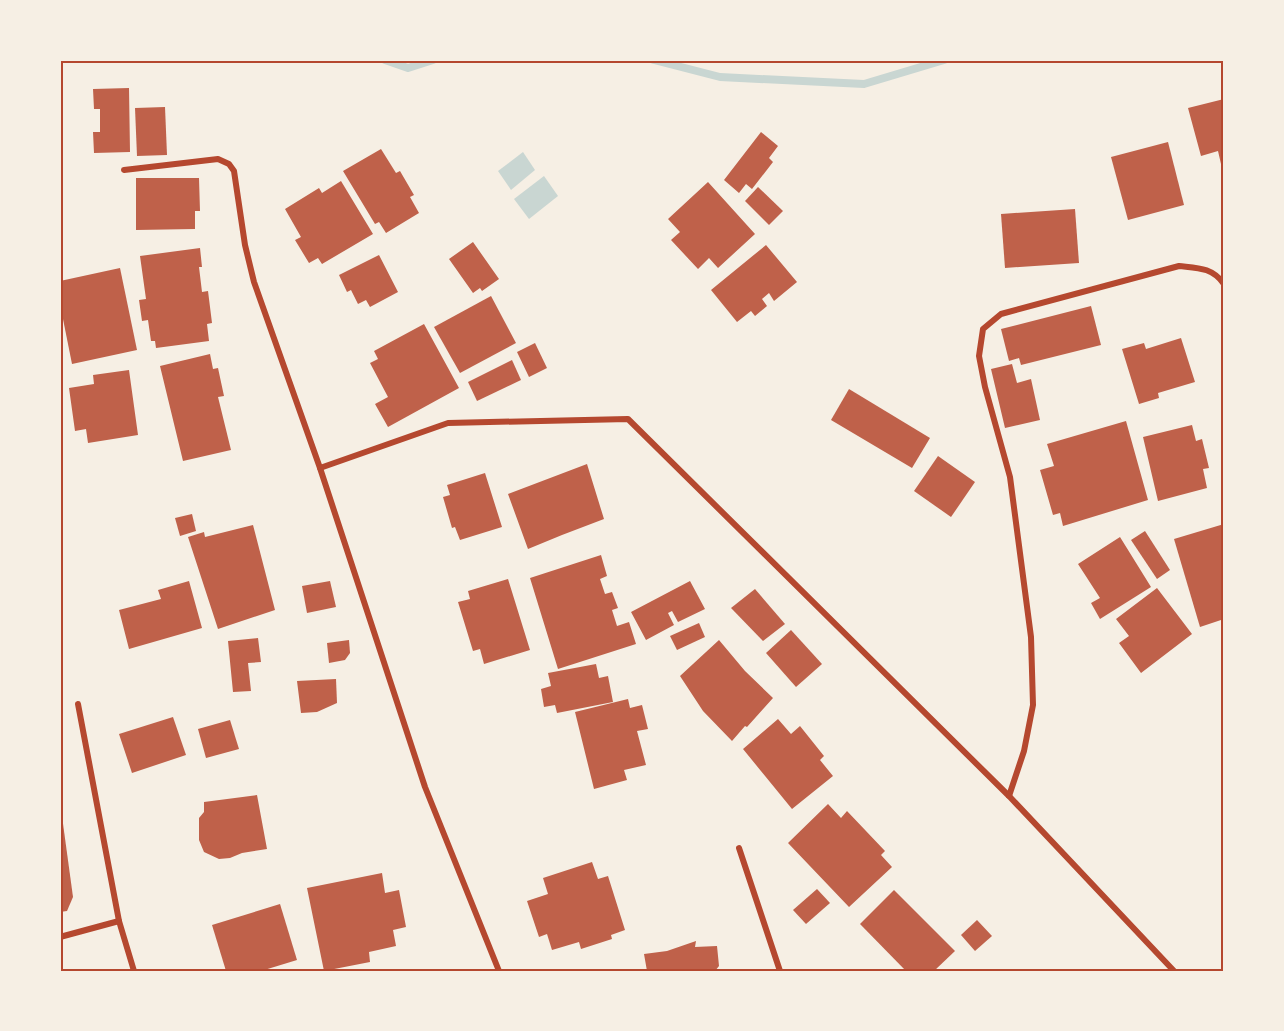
<svg xmlns="http://www.w3.org/2000/svg" width="1284" height="1031" font-family="Commissioner,sans-serif">
	<style>
		.water { fill: #c9d6d2 }
		.lines { fill: none; stroke-linecap: round; stroke-linejoin: round }
		.stream { stroke: #c9d6d2; stroke-width: 8 }
		.building { fill: #bf614a }
		.minor { stroke: #b5482f; stroke-width: 6 }
		.neatline { fill: none; stroke: #b5482f; stroke-width: 2 }
	</style>
	<rect width="100%" height="100%" fill="#f6efe4"/>
	<g class="water">
		<path d="M523,152L535,170L511,190L498,171Z"/>
		<path d="M544,176L558,196L529,219L514,199Z"/>
	</g>
	<g class="lines">
		<g class="stream">
			<path d="M385,60L408,68L433,60"/>
			<path d="M654,60L720,77L864,84L944,60"/>
		</g>
	</g>
	<g class="building">
		<path d="M129,88L130,152L94,153L93,132H100V109H94L93,89Z"/>
		<path d="M1224,99V164H1221L1218,151L1201,156L1188,108Z"/>
		<path d="M165,107L167,155L137,156L135,108Z"/>
		<path d="M761,132L778,146L769,158L773,162L752,189L746,184L739,193L724,180Z"/>
		<path d="M1168,142L1184,205L1128,220L1111,157Z"/>
		<path d="M381,149L396,173L400,171L414,195L410,197L419,213L386,233L379,222L375,224L343,171Z"/>
		<path d="M136,178H199L200,211H195V229L136,230Z"/>
		<path d="M341,181L373,234L322,264L318,258L309,263L295,240L301,237L285,209L319,188L322,193Z"/>
		<path d="M708,182L755,234L718,268L709,258L698,269L671,240L680,232L668,219Z"/>
		<path d="M758,187L783,211L769,225L745,201Z"/>
		<path d="M1075,209L1079,263L1005,268L1001,214Z"/>
		<path d="M473,242L499,279L482,291L480,288L473,293L449,259Z"/>
		<path d="M766,245L797,282L774,301L769,293L762,299L767,306L755,316L751,311L737,322L711,290Z"/>
		<path d="M200,248L202,267H199L202,292L208,291L212,323L207,324L209,341L156,348L155,341H151L148,320L142,321L139,300L146,299L140,256Z"/>
		<path d="M379,255L398,292L370,307L366,300L358,304L351,290L347,292L339,275Z"/>
		<path d="M120,268L137,350L72,364L60,304V281Z"/>
		<path d="M491,296L516,343L460,373L434,327Z"/>
		<path d="M1091,306L1101,345L1021,365L1019,358L1009,361L1001,329Z"/>
		<path d="M424,324L459,388L388,427L375,404L388,397L370,363L378,359L374,351Z"/>
		<path d="M1181,338L1195,382L1158,393L1159,398L1139,404L1122,349L1144,343L1146,349Z"/>
		<path d="M535,343L547,368L529,377L517,352Z"/>
		<path d="M210,354L213,369L218,368L224,396L218,397L231,450L183,461L160,366Z"/>
		<path d="M512,360L521,380L477,401L468,382Z"/>
		<path d="M1012,364L1017,383L1031,379L1040,420L1005,428L991,369Z"/>
		<path d="M129,370L138,435L88,443L86,429L75,431L69,388L94,384L93,375Z"/>
		<path d="M849,389L930,438L912,468L831,420Z"/>
		<path d="M1126,421L1148,500L1063,526L1060,513L1053,515L1040,470L1054,466L1047,444Z"/>
		<path d="M1192,425L1196,441L1202,439L1209,468L1203,469L1207,488L1158,501L1143,437Z"/>
		<path d="M938,456L975,482L951,517L914,491Z"/>
		<path d="M587,464L604,519L562,535L528,549L508,494Z"/>
		<path d="M485,473L502,527L460,540L455,527L452,528L443,497L450,495L447,485Z"/>
		<path d="M192,514L196,531L180,536L175,518Z"/>
		<path d="M1224,524V619L1200,627L1174,539Z"/>
		<path d="M253,525L275,610L218,629L188,537L204,532L205,537Z"/>
		<path d="M1145,531L1170,570L1157,579L1131,540Z"/>
		<path d="M1120,537L1151,587L1100,619L1091,603L1100,598L1078,564Z"/>
		<path d="M601,555L607,576L600,579L605,594L612,592L618,608L612,610L617,626L629,622L636,644L558,669L530,578Z"/>
		<path d="M508,579L530,650L484,664L480,649L473,651L458,602L470,599L468,591Z"/>
		<path d="M189,581L202,628L129,649L119,610L161,599L158,590Z"/>
		<path d="M330,581L336,607L307,613L302,586Z"/>
		<path d="M690,581L705,609L678,622L672,611L668,613L674,625L646,640L631,612Z"/>
		<path d="M1157,588L1192,634L1141,673L1119,643L1129,636L1116,619Z"/>
		<path d="M755,589L785,624L763,641L731,608Z"/>
		<path d="M699,623L705,637L677,650L670,636Z"/>
		<path d="M791,630L822,664L796,687L766,653Z"/>
		<path d="M258,638L261,662L248,663L251,691L233,692L228,641Z"/>
		<path d="M349,640L350,653L345,660L329,663L327,643Z"/>
		<path d="M719,640L745,671L773,698L747,727L745,726L732,741L703,711L680,676Z"/>
		<path d="M596,664L599,678L608,676L613,702L557,713L555,705L544,707L541,689L551,686L548,673Z"/>
		<path d="M336,679L337,703L317,712L301,713L297,681Z"/>
		<path d="M628,699L630,708L642,705L648,729L637,731L646,765L624,770L627,780L594,789L575,712Z"/>
		<path d="M173,717L186,755L132,773L119,734Z"/>
		<path d="M778,719L791,734L800,726L824,756L820,760L833,776L792,809L743,749Z"/>
		<path d="M230,720L239,749L206,758L198,729Z"/>
		<path d="M257,795L267,849L242,853L230,858L219,859L204,852L199,840V818L204,812V802Z"/>
		<path d="M828,804L841,818L847,811L885,851L881,855L892,867L849,907L788,843Z"/>
		<path d="M60,809H61L73,897L67,911L60,912Z"/>
		<path d="M592,862L598,879L608,876L625,930L611,935L612,939L581,949L579,942L552,950L547,934L539,937L527,901L548,894L543,878Z"/>
		<path d="M382,873L385,893L399,890L406,927L393,930L396,946L369,952L370,962L324,971L307,888Z"/>
		<path d="M817,889L830,903L806,924L793,910Z"/>
		<path d="M894,890L955,951L934,971H906L860,924Z"/>
		<path d="M280,904L297,960L261,971H226L212,925Z"/>
		<path d="M977,920L992,936L975,951L961,935Z"/>
		<path d="M696,941L695,947L717,946L719,966L715,971H647L644,954L667,951Z"/>
	</g>
	<g class="lines">
		<g class="minor">
			<path d="M124,170L218,159L229,164L234,171L245,245L254,282L320,468L425,787L499,971"/>
			<path d="M320,468L448,423L628,419L1009,796L1174,971"/>
			<path d="M78,704L119,921L134,971"/>
			<path d="M1009,796L1024,751L1033,705L1031,637L1010,477L985,387L979,356L983,329L1001,314L1179,266C1197,268 1212,267 1224,284"/>
			<path d="M739,848L780,971"/>
			<path d="M60,937L119,921"/>
		</g>
	</g>
	<rect width="1284" height="1031" fill="none" stroke="#f6efe4" stroke-width="123"/>
	<rect x="62" y="62" width="1160" height="908" class="neatline"/>
</svg>
